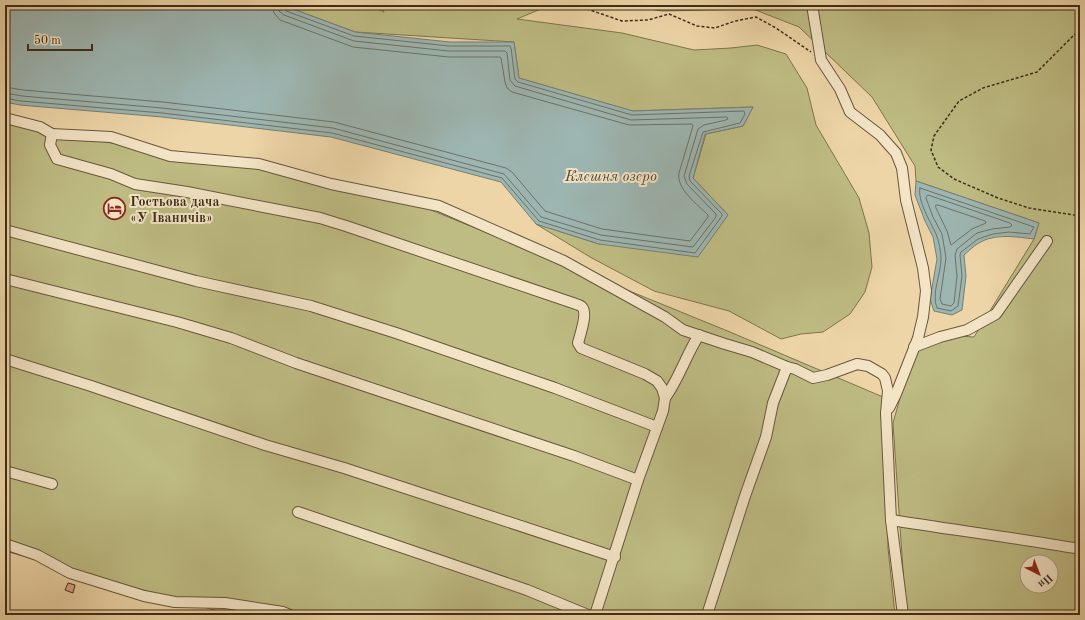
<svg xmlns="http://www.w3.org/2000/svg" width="1085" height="620" font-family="'Old Standard TT',serif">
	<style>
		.green { fill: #bebc83; stroke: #7e744e; fill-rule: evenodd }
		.water { fill: #9db6b2; stroke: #777f74 }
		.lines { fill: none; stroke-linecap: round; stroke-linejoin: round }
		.shore { stroke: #6e7265; stroke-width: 1 }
		.building { fill: #dfa68e; stroke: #3f2d18 }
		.minor-casing { stroke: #6a573c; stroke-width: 12 }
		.path { stroke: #3f2d18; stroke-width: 1.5; stroke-dasharray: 3 2; stroke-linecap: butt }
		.minor { stroke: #f3e4c6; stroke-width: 10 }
		.labels { text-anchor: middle; stroke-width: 4; stroke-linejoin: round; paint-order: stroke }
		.poi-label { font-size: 14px; font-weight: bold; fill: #3f2d18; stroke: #f3e4c6; text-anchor: start }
		.water-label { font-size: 15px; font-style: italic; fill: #524837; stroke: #f3e4c6 }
	</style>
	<rect width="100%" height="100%" fill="#edd5a7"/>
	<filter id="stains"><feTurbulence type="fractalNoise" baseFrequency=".005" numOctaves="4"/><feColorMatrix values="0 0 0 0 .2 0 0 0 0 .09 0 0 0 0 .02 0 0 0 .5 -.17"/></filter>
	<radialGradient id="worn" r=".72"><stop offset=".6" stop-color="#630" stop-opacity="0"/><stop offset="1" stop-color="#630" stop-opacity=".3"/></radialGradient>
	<g class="green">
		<path d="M282,5H368L384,12L381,5H550L517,19L622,33L694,50L731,48L757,45L786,54L807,88L816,125L859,198L869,233L872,267L865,292L850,314L823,332L801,334L781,339L729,311L654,291L590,257L536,224L599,244L728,215L693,178L706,134L743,126L753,107L632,111L519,78L514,42L355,32Z"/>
		<path d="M625,5H1080V615H906L893,423L913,352L955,336L974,337L1034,239L1039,223L916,181L915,166L872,97L799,27L753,9L662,11ZM1027,562H1051V586H1027Z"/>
		<path d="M5,123L25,128L382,190L730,332L883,397L888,548L895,615H232L5,551Z"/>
	</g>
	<g class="water">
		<path d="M5,5H282L355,32L450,42H514L519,78L633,111L753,107L743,126L705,134L693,178L728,215L698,257L599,244L536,224L501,182L331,137L162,117L20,105L5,102Z"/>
		<path d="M916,181L1039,223L1034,239C1017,237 995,233 979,243C973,246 969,251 964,255L966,276L962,310L952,315L934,311L930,299L937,259L933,237L925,221L915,195Z"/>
	</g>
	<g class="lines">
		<g class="shore">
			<path d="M5,87L23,90L163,102L334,122L506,168L512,172L545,211L602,229L690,241L708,217V215C698,205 676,189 679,173L693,126L692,124L629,125L512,92L507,88L505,82L501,58L500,57H449L353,47L280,20L274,13L272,5"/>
			<path d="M5,93L22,96L162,108L333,128L504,174L541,217L601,235L693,247L716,217V214L687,184L684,176L698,129L704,125L726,120L728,119L727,117L631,120L515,86L510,80L507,53L505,51H449L354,41L284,15L279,11L278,5"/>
			<path d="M5,98L21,101L162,113L332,133L502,178L539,221L600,240L695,253L722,216V214L690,181L689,176L703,132L740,123L745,114L744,111L632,115L518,82L515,79L511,48L510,46H449L354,36L286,11L283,8V5"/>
			<path d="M920,188L1034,227L1030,234L1009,232L993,234L978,239L961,252L960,255L962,276L958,306L951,311L937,308C931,294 941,274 941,259C941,252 939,241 936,234C931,223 917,200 920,188Z"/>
			<path d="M928,195L1010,223L1012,225L1010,227L992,229L977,233L957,249L955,255L957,276L954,303L951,306L942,304L940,299L946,258L942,234L933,217L926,198Z"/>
			<path d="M936,205H938L985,221L986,223L972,229L951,245L947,231L936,208Z"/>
		</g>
	</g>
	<path class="building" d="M68,583L75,585L73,593L65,590Z"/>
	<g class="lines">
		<defs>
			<g id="minor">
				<path d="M812,5L821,60L840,89L850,112L880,135L896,153L902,168L906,200L923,268L926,291L923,317L918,338L896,394L889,408"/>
				<path d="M5,118L40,127L52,134L111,137L170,156L259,164L331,184L439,206L564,261L665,317L683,330L725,344L752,352L787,367L795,369L813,378L827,375L857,364L868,366L882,374L885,378L888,391L886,413L891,520L903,615"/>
				<path d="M52,134L50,145L57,159L111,174L135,184L187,192L320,218L346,226L576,304C578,305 580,305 582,307C588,313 580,335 578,343L581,348L645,374L657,381L662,388L665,398L663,411L638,480L595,615"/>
				<path d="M5,230L196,281L311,306L396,333L555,388L657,427"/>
				<path d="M5,279L177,322L231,338L296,363L574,456L638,480"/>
				<path d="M914,347L940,337L967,330L996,314L1047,241"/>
				<path d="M5,359L91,386L265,445L344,468L615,557"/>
				<path d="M665,398C679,379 686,355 699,335"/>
				<path d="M5,471L52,484"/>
				<path d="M298,512L527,590L588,615"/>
				<path d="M891,520C954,530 1017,538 1080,549"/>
				<path d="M5,544L37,555L70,573L144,596L175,602L225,603L283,612L290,615"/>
				<path d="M707,615L745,496L766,437L773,403L787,367"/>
			</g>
		</defs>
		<use href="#minor" class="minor-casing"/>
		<g class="path">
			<path d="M542,5L587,9L622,21L648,20L669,14L697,26L715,28L735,21L756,17L776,28L811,52"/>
			<path d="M1080,29L1037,72L983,88L959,101L934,136L931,150L938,167L954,179L998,198L1029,208L1080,216"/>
		</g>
		<use href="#minor" class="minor"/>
	</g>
	<defs>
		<symbol id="hotel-ring" viewBox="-11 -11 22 22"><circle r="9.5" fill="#f3e4c6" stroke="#8f2418" stroke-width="1.5"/><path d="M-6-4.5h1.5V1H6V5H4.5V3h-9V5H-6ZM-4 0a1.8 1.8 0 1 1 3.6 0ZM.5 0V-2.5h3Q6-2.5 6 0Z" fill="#8f2418"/></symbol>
	</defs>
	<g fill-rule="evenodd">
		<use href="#hotel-ring" x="102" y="196" width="25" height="25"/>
	</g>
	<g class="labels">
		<g class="poi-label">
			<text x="130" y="206">Гостьова дача<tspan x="130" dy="16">«У Іваничів»</tspan></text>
		</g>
		<g class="water-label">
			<text x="611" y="181">Клешня озеро</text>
		</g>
	</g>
	<rect width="1085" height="620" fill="none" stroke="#edd5a7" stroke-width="20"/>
	<rect x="6" y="6" width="1073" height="608" fill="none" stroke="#3f2d18" stroke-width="2"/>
	<rect x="10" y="10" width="1065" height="600" fill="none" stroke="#3f2d18"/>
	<g transform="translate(1039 574) rotate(138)"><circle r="19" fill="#f3e4c6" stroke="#ab9b80"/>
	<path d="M0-3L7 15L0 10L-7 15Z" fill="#8f2418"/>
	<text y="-6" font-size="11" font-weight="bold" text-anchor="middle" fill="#3f2d18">Пн</text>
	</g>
	<path d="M28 44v6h64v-6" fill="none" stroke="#3f2d18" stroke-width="2"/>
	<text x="34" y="44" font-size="12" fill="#3f2d18" stroke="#f3e4c6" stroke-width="3" paint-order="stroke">50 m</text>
	<rect width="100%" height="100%" filter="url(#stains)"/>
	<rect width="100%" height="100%" fill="url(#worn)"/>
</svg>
